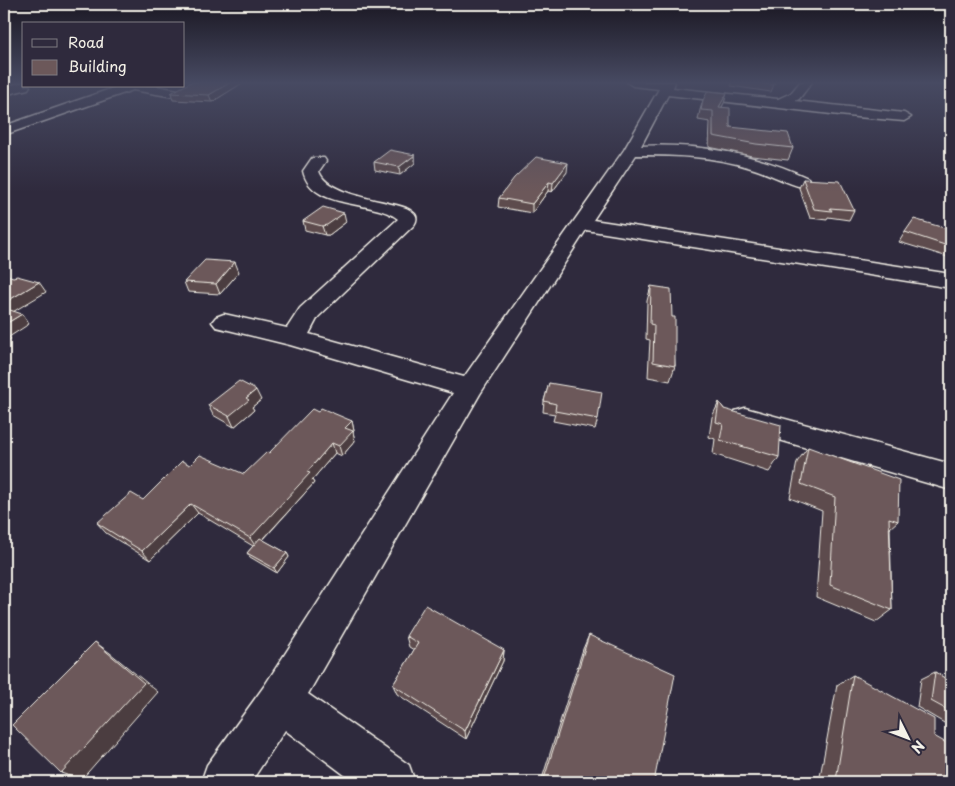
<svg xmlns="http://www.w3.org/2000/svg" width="955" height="786" font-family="'Playpen Sans',sans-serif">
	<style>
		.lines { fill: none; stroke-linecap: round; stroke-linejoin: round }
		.minor-casing { stroke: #f4f1e8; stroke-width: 3 }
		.minor { fill: #2f2a3d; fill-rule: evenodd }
		.wall { fill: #5d4c4d; stroke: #f4f1e8 }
		.shaded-wall { fill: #4c3e3f; stroke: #f4f1e8 }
		.building { fill: #6c585a; stroke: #f4f1e8 }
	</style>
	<rect width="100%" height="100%" fill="#2f2a3d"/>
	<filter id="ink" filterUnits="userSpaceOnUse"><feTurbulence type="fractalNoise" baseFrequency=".02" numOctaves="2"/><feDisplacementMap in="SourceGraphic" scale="10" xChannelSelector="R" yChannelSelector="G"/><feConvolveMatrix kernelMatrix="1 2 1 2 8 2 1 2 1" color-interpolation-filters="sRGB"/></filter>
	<g filter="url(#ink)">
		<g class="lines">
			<defs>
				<g id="minor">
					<path d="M24,82V86H30L28,89L4,95V87Z"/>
					<path d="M627,82H675L673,88L778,99L791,93L800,82H812L799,99L795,101L904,113L911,117L904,121L857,117L668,95L641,146C698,143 757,154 808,178L810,182L808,186L802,187C785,183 769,173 751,168C713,156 675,155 636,155L593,220L951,274V288L586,230L480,394L308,694L409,765L415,782H354L285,730L251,782H201L207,765L265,685L453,393L290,345L216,327L212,322L216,317L224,314L287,328L300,308L398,219C374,199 312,211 303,171L312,158H324L326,161L319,171C326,195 384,200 406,208C414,212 420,216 414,225L318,317L309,334L464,377L624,150L659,89L633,86Z"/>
					<path d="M119,86H156L178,90L180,93L174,97L133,90L4,135V126Z"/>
					<path d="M745,408L951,464V490L735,427L731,419L735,411Z"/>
				</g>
			</defs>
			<use href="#minor" class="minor-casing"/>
			<use href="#minor" class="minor"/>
		</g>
		<g class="wall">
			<path d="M191,82H244L212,102L173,100L171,93Z"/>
			<path d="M732,82H775L771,92L731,86Z"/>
			<path d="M727,93L724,103L722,107L730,127L793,148L788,160L752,156L709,147L710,122L698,120L700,110L703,100Z"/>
			<path d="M415,155V163L400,175L375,170L374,162Z"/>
			<path d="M567,172L552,192L548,191L532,213L498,207L499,198Z"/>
			<path d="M803,179L854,210L849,220L828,217L827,220L810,218L799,188Z"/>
			<path d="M303,221L346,222L329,235H325L305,230Z"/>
			<path d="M951,230V252L948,257L899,242L905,232Z"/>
			<path d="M239,272L220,294L188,292L184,282Z"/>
			<path d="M651,286L672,317L675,366L670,381L648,377L650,340L646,339L647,301Z"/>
			<path d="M549,383L598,419L595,429L553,421L555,414L543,412L544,401Z"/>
			<path d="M261,400L252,407L254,410L234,427L213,415L208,405Z"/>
			<path d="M719,402L724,409L779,457L769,472L713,454L715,439L709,437L712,417Z"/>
			<path d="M318,412L352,421L354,431L353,432L355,441L342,456L335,453L312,480L314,483L263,540L287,553L289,557L277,573L250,557L247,553L253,546L198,513L150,560L106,533L97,523L143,500L190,465L244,474Z"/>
			<path d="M808,447L898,521L890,528L892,610L876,622L816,597L822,511L790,498L797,462Z"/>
			<path d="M589,635L654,782H541L583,649Z"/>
			<path d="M406,636L504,650L503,661L466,739L397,694L393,685L414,650L409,647Z"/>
			<path d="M935,672L951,682V727L917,707L921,679Z"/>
			<path d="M853,675L934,736L947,775L951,782H818H819L837,685Z"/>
		</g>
		<g class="shaded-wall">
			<path d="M231,82H244L212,102L209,95Z"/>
			<path d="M727,93L724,103L716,118L719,107Z"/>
			<path d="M415,155V163L400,175L399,167Z"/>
			<path d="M568,163L567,172L552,192L553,183Z"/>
			<path d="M549,182L548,191L532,213V204Z"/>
			<path d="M344,213L346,222L329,235H325L322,226Z"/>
			<path d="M235,262L239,272L220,294L216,284Z"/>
			<path d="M39,282L46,292L6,316L4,312V303Z"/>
			<path d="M22,314L29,324L9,337L11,339L4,343V325Z"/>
			<path d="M256,390L261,400L252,407L254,410L234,427L229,416L246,398Z"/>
			<path d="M352,421L354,431L353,432L355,441L342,456L339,446L345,428Z"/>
			<path d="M332,443L335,453L312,480L314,483L256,547L250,538Z"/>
			<path d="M191,504L198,513L150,560L142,551Z"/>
			<path d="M287,553L289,557L277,573L274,568Z"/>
			<path d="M95,642L110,653L158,692L81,780L61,773Z"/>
			<path d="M504,650L503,661L466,739L465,731Z"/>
		</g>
		<g class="building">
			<path d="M191,82H231L209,95L171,93Z"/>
			<path d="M749,82H775L773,85Z"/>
			<path d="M708,91L727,93L719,107L730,108V127L788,133L793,148L756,144L713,136V111L701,110L703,100Z"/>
			<path d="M390,150L415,155L399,167L374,162Z"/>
			<path d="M536,157L568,163L553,183L549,182L532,204L499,198L514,178Z"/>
			<path d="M803,179L840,181L854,210L830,208L832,211L814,209Z"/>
			<path d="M323,207L344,213L327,225L322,226L303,221Z"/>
			<path d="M914,219L951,230V247L905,232Z"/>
			<path d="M205,260L235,262L216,284L184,282Z"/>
			<path d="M7,275L13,277L17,276L39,282L4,303V277Z"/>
			<path d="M651,286L671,289L672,317H675V366L653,362L654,325L650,324Z"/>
			<path d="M4,308L22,314L4,325Z"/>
			<path d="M239,381L256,390L246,398L249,400L229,416L208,405Z"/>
			<path d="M549,383L602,392L598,419L555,411L556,404L544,401Z"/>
			<path d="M719,402L724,409L781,425L779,457L720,440L723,424L716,422Z"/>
			<path d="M321,408L352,421L345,428L353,431L339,446L332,443L307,472L310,473L250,538L191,504L142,551L97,523L131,493L143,500L182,461L190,465L200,455L244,474L267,452L269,453L312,409L318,412Z"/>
			<path d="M808,447L899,480L898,521L889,518L892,610L830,585L835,497L801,484Z"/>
			<path d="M260,538L287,553L274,568L247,553Z"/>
			<path d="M425,605L504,650L465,731L393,685L418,643L406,636Z"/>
			<path d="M589,635L675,674L654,782H543Z"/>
			<path d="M95,642L144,683L61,773L12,725Z"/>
			<path d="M935,672L951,682V712L931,701Z"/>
			<path d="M853,675L934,719V736L948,744L947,775L951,778V782H831V778L836,780Z"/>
		</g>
	</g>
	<linearGradient id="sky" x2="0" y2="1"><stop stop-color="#1a1722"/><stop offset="0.43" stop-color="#474a62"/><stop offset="1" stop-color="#474a62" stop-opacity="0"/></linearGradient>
	<rect width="955" height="192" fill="url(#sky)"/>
	<rect width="955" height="786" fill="none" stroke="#2f2a3d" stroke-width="20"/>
	<rect x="10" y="10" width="935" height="766" fill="none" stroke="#f4f1e8" stroke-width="2" filter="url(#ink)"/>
	<rect x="22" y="22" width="162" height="65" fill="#2f2a3d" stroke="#7e7a81"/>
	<rect x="32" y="39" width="25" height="8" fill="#2f2a3d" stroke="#7e7a81"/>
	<text x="68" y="48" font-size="15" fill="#f4f1e8">Road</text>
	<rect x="32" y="60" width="25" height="15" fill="#6c585a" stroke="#7e7a81"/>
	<text x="68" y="72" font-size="15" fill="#f4f1e8">Building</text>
	<g transform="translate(908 738) rotate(132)" stroke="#2f2a3d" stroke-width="4" paint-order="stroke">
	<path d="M0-4L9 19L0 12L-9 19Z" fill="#f4f1e8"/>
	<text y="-8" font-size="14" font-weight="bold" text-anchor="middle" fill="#f4f1e8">N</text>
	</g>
</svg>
